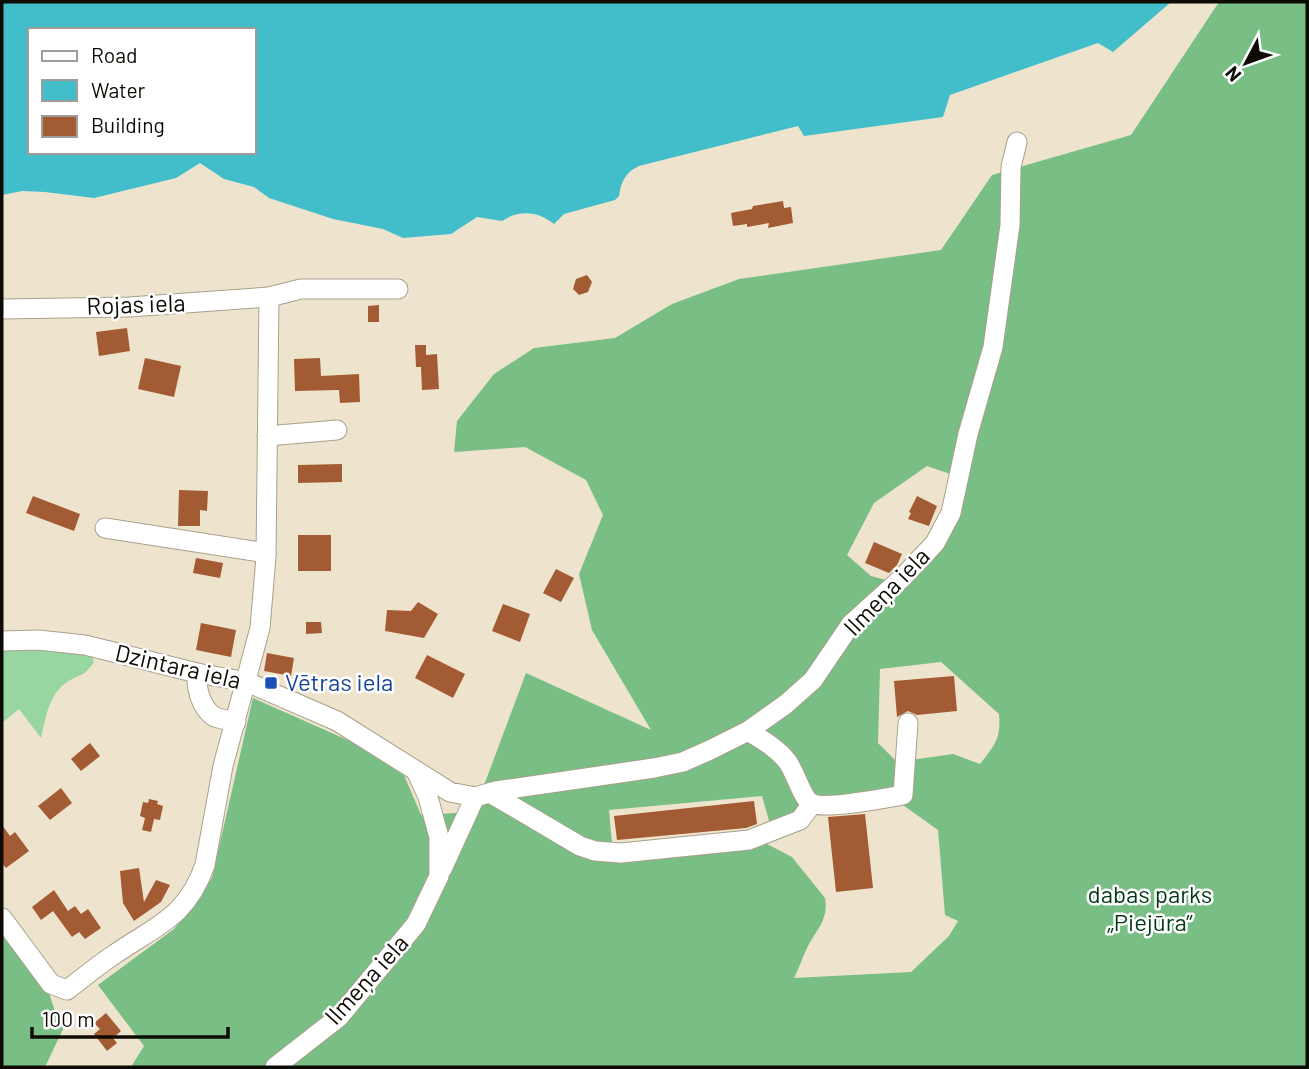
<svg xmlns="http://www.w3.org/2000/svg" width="1309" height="1069" font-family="Barlow,sans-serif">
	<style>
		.green { fill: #97d5a1 }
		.forest { fill: #78be85; fill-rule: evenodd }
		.water { fill: #41beca; fill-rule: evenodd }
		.building { fill: #a35b34 }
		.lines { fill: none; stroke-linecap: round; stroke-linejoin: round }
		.minor-casing { stroke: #a9a08c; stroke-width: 21 }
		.minor { stroke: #fff; stroke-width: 19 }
		.transit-dot { fill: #1a4fb4; stroke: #fff; stroke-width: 2.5 }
		.labels { text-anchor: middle; stroke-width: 5; stroke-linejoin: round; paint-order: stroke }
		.street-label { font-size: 24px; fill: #0e0b05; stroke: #fff }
		.transit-label { font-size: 24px; fill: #164399; stroke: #fff; text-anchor: start }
		.park-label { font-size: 24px; fill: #013814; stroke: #fff }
	</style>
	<rect width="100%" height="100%" fill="#eee4ce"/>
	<path class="green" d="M34,647L91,655L94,662C83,678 81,673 67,682C48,695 46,718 41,738L19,709L2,723V649Z"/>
	<g class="forest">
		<path d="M1219,2H1307V1067H131L144,1046L98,985L174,929L212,878L253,698L379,754L404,775L421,815L474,812L526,673L651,730L592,630L579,574L603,515L586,480L525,447L454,452L457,421L494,374L534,348L615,338L672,304L739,279L941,250L992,175L1131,135ZM927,466L953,475L942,510L926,540L890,581L871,576L847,555L874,503ZM941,662L999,714C1001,739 995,745 980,764L953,754L897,762L878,743L880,669ZM762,796L773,835L818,810L900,803L938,830L945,915L958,921L949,936L911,972L794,978C799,968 803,956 808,946C817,929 829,919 825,898L792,857L765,843L612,844L609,810Z"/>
		<path d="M2,933L49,993L58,1020L64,1027L45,1067H2Z"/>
	</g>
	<path class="water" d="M2,2H1171L1113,52L1098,43L950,95L943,117L804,136L798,126L639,166C626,172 621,181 619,196L615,200L564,214L554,224C539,212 520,209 502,221L477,217L451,234L403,238L383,229L333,219L269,198L254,187L224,179L200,163L176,178L94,198L45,192L22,191L2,195ZM30,30H254V152H30Z"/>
	<g class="building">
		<path d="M783,201L784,208L791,207L793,223L768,228L769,223L747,227V224L733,226L731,213L752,209L753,206Z"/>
		<path d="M587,275L592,282L588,292L579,295L573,289L576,279Z"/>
		<path d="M379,305V322H368V306Z"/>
		<path d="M127,328L130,351L99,356L96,332Z"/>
		<path d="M415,345H426V355L437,354L439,389L422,390L421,367H416Z"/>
		<path d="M145,358L181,366L174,397L138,389Z"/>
		<path d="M320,358L321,376L359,374L360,402L340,403L339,390L295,391L294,359Z"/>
		<path d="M342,464V482L298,483V465Z"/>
		<path d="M179,490L208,491L207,511L200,510V526H178Z"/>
		<path d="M33,496L80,514L74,531L26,513Z"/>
		<path d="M917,496L937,506L929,526L908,519L911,513L909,512Z"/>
		<rect x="298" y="535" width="33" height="36"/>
		<path d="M874,542L902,554L897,565L889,573L865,563Z"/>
		<path d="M196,558L223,563L220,578L193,573Z"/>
		<path d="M556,569L574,578L561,602L543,593Z"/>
		<path d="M418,602L438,614L424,638L385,631L387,610L411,611Z"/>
		<path d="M503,604L530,614L520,642L492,631Z"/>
		<path d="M306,622H321L322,633L306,634Z"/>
		<path d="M201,623L236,630L231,657L196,650Z"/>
		<path d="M267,653L294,658L291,676L264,671Z"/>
		<path d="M427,655L465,674L453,698L415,678Z"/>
		<path d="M954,676L957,711L917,715L908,711L897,717L894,681Z"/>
		<path d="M90,743L100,756L81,771L71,759Z"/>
		<path d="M61,788L72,803L50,820L38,806Z"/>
		<path d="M149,799L158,801L157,804L163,806L160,820L154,819L151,832L142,830L145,818L140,816L143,802L148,803Z"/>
		<path d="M754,801L757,824L746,828L617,840L614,816Z"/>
		<path d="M865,814L873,888L836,892L828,817Z"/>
		<path d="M2,825L10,836L15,832L29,851L6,868L2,863Z"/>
		<path d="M139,868L144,902L156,880L170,885L161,902L134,921L123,903L120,871Z"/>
		<path d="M54,890L68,911L75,906L81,914L88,909L101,928L85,939L79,932L72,937L53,911L41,920L32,907Z"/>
		<path d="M106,1013L121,1031L113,1038L117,1043L107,1051L94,1034L100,1029L94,1023Z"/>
	</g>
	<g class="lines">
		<defs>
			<g id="minor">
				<path d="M2,309L129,307L269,297L301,289H398"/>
				<path d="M267,436L337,430"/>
				<path d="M105,528L266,553"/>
				<path d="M2,641L38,640L85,645L197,673L247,682L337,721L450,792L475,797L496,791L654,768L683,762L710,750L748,731L786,704L813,680L851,624L903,577L935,543L951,513L968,434L993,347L1010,225L1011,167L1017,142"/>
				<path d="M197,673C196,687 200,706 213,716C218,719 229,720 236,722"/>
				<path d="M748,731C761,739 777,748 787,761C795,771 802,798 811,803C824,810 886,798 903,795L908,723"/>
				<path d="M490,793L580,846L595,851L621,853L749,840L800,820L812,804"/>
				<path d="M442,869L475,797"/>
				<path d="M2,918L51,984L67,990C83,978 98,965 115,954C157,925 186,918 205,865L223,766L260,628L266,557L269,297"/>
				<path d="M275,1067L339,1017L416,924L439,876V837L428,797L417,773"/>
			</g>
		</defs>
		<use href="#minor" class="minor-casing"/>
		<use href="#minor" class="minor"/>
	</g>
	<rect class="transit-dot" x="264" y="676" width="14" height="14" rx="3.5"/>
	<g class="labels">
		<g class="street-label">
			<text transform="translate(136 305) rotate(-2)" y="8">Rojas iela</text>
			<text transform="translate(887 592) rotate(-46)" y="8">Ilmeņa iela</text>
			<text transform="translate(178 667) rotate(13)" y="8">Dzintara iela</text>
			<text transform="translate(367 980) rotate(-48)" y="8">Ilmeņa iela</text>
		</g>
		<g class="transit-label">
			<text x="285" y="691">Vētras iela</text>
		</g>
		<g class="park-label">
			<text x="1150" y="903">dabas parks<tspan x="1150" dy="28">„Piejūra”</tspan></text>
		</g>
	</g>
	<rect width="1309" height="1069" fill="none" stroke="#0e0b05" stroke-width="7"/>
	<rect x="28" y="28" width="228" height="126" fill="#ffffff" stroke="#9f9d9b" stroke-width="2"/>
	<rect x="42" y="51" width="35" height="10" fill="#ffffff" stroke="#9f9d9b" stroke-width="2"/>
	<text x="91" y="63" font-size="21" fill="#0e0b05">Road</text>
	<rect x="42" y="80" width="35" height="21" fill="#41beca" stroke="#9f9d9b" stroke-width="2"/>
	<text x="91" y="98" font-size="21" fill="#0e0b05">Water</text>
	<rect x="42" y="116" width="35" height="21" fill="#a35b34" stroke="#9f9d9b" stroke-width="2"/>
	<text x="91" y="133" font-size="21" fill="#0e0b05">Building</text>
	<g transform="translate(1246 63) rotate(229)" stroke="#ffffff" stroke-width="5" paint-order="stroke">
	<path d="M0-5L12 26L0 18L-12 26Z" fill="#0e0b05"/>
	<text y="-10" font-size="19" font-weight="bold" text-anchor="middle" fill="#0e0b05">N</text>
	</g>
	<path d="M32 1027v10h196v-10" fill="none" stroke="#0e0b05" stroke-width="3.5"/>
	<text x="42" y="1027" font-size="21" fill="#0e0b05" stroke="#ffffff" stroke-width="5" paint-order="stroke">100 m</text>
</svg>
